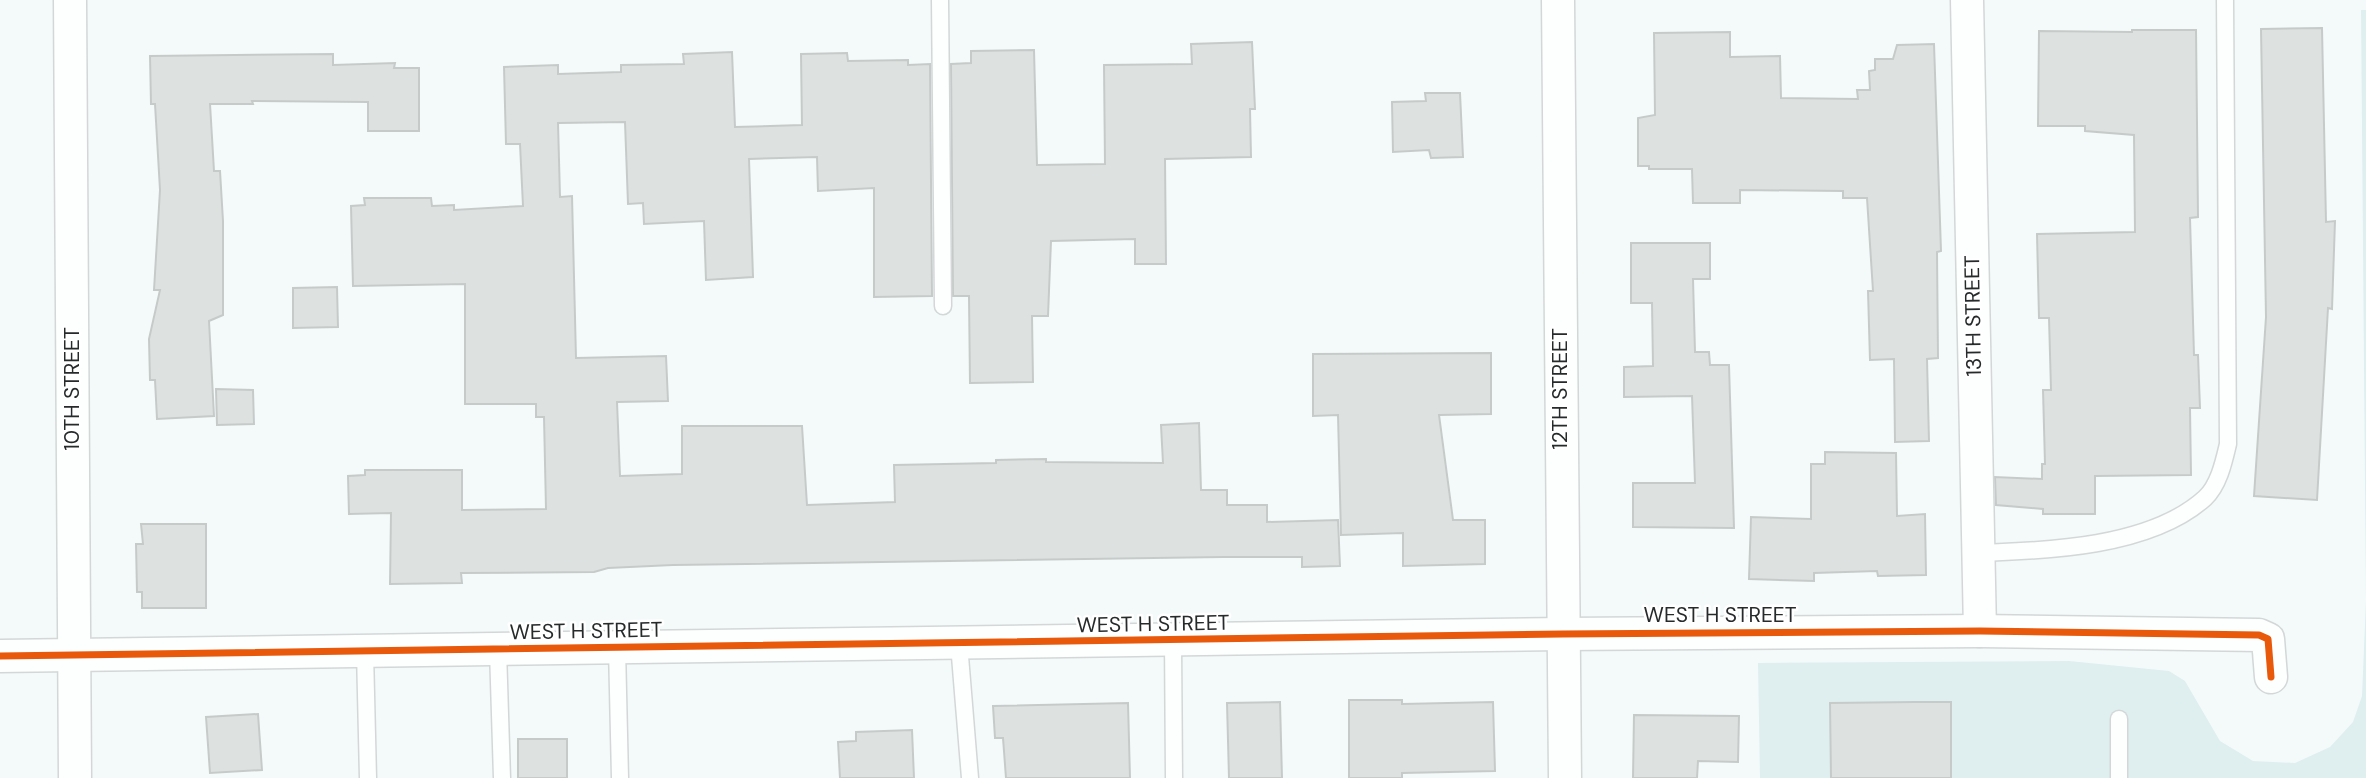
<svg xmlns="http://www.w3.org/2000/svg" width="2366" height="778" font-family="'DM Sans',sans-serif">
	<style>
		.built { fill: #dfeeef }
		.building { fill: #dde2e1; stroke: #c6cbca; stroke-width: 2 }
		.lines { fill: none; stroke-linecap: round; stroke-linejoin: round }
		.lane-casing { stroke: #d3d7d7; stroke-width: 19 }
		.street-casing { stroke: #d3d7d7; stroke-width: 35 }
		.lane { stroke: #fdfefe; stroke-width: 16 }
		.street { stroke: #fdfefe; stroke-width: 32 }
		.cycleway-casing { stroke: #fff; stroke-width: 11 }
		.cycleway { stroke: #e8590c; stroke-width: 7 }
		.labels { text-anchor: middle; stroke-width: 5; stroke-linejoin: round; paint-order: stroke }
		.street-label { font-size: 21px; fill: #262a2a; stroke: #fff }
	</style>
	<rect width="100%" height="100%" fill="#f4fafa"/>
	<path class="built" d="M2361,10H2366V778H1760L1758,663L2069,661L2169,671L2185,681L2220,741L2253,761L2295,763L2330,747L2353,722L2362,696L2366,601Z"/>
	<g class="building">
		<path d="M2322,28L2326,222L2335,221L2332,309L2328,308L2317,500L2254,496L2266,317L2261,29Z"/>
		<path d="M2132,30H2196L2198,217L2190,218L2194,355H2198L2200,408H2190L2191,475L2095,476V514H2043V509L1996,505L1995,477L2042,479V464H2045L2043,390H2051L2049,318H2039L2037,234L2135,232L2134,135L2085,131V126H2038L2039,31L2132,32Z"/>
		<path d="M1730,32V57L1780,56L1781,98L1858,99L1857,90H1870L1869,71L1875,70V59H1893L1897,45L1934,44L1941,251L1937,252L1938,358L1927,359L1929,441L1895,442L1894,359L1870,360L1868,291H1873L1867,198H1843V191L1740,190V203H1693L1692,169H1649V166H1638V118L1655,115L1654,33Z"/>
		<path d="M1252,42L1255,109H1250L1251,157L1165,159L1166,264H1135V239L1051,241L1048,316H1032L1033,382L970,383L969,296H953L951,64L971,63V51L1034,50L1037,165L1105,164L1104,65L1192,64L1191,44Z"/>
		<path d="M732,52L735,127L802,125L801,54L847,53L848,61L908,60V65L930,64L932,296L874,297V188L818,191L817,157L749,159L753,277L706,280L704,221L644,224L643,203L628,204L625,122L558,123L560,197L572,196L576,358L666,356L668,401L617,402L620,476L682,474V426H802L807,505L895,502L894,465L996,463V460L1046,459V462L1163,463L1161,425L1199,423L1201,490H1227V505H1267V522L1338,520L1340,566L1302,567V557H1223L673,565L608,568L594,572L461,573L462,583L390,584L391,513L349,514L348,476L365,475V470H462V510L546,509L544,417H536V404H465V284L353,286L351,206L365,205L364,198H431L432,206L454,205V210L523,206L520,144H506L504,67L558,65V74L621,72V65L684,64L683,54Z"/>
		<path d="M333,54V65L395,63L394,68H419V131H368V102L252,101L253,104H210L214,171H220L223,221V315L209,321L214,416L157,419L155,380H150L149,339L160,290H154L160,190L155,104H151L150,56Z"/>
		<path d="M1425,93H1460L1463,157L1431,158L1429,150L1393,152L1392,102L1426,101Z"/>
		<path d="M1631,243H1710V279H1693L1695,352H1709L1710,365H1729L1734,528L1633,527V483H1695L1692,396L1624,397V367L1653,366L1652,303H1631Z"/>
		<path d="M337,287L338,327L293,328V288Z"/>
		<path d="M1491,353V414L1439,415L1453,520H1485V564L1403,566V533L1341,535L1338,415L1313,416V354Z"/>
		<path d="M216,389L253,390L254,424L217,425Z"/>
		<path d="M1825,452L1896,453L1897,516L1925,514L1926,575L1878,576L1877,571L1814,573V581L1749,579L1751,517L1811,519V464H1825Z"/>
		<path d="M141,524H206V608H142V592H137L136,544H143Z"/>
		<path d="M1349,700H1402V704L1493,702L1495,771L1402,773V778H1349Z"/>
		<path d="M1280,702L1282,778H1229L1227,703Z"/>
		<path d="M1914,702H1951V778H1831L1830,703Z"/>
		<path d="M1128,703L1130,778H1006L1003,738H995L993,706Z"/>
		<path d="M258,714L262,770L210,773L206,717Z"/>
		<path d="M1634,715L1739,716L1738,762L1698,761L1697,778H1633Z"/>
		<path d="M912,730L914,778H840L838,742L856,741V732Z"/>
		<rect x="518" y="739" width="49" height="39"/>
	</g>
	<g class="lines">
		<defs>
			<g id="lane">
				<path d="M940,0L943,306"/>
				<path d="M1978,553C2047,551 2151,547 2205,498C2219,485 2224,461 2228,444L2225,0"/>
				<path d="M1173,641L1174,778"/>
				<path d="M959,644L970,778"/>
				<path d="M617,648L620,778"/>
				<path d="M498,650L502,778"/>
				<path d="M365,652L368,778"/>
				<path d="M2119,719V778"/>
			</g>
			<g id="street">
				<path d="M70,0L75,778"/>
				<path d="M1558,0L1565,778"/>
				<path d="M1967,0L1980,631"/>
				<path d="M0,656L1562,634L1980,631L2259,635L2268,639L2271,677"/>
			</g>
		</defs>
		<use href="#lane" class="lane-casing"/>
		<use href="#street" class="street-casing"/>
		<use href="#lane" class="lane"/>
		<use href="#street" class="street"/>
		<defs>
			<path id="cycleway" d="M0,656L1562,634L1980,631L2259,635L2268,639L2271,677"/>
		</defs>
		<use href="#cycleway" class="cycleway-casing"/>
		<use href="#cycleway" class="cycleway"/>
	</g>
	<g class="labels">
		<g class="street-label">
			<text transform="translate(1973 316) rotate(-91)" y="7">13TH STREET</text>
			<text transform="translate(72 389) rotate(-90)" y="7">10TH STREET</text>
			<text transform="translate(1560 389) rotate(-90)" y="7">12TH STREET</text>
			<text x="1720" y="622">WEST H STREET</text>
			<text transform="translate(1153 624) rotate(-1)" y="7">WEST H STREET</text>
			<text transform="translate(586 631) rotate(-1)" y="7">WEST H STREET</text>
		</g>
	</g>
</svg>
